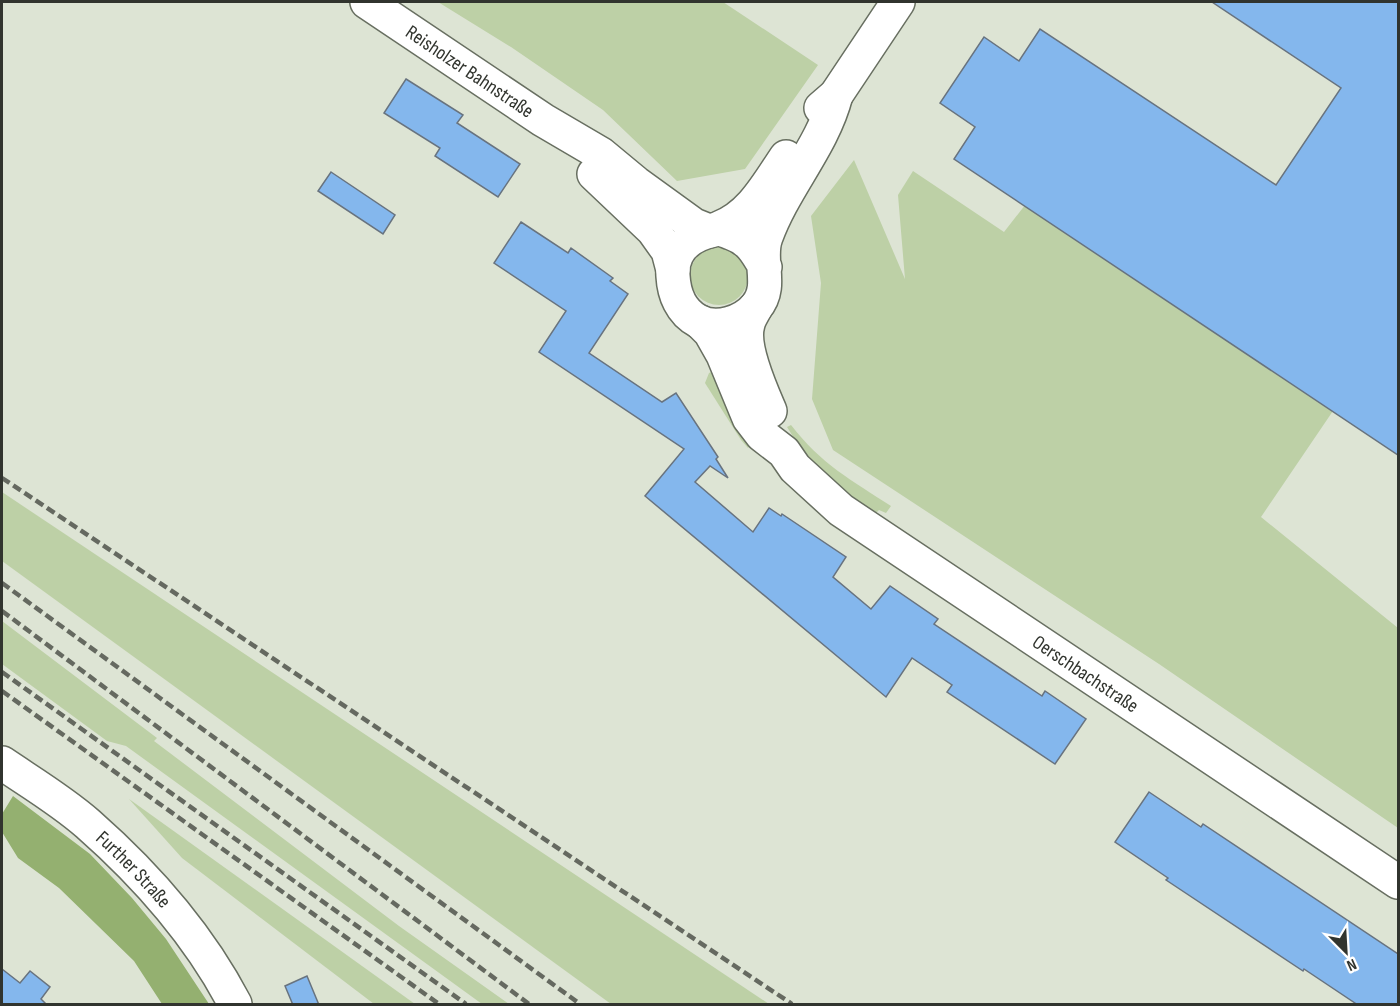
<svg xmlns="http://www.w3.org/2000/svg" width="1400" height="1006" font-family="'Sofia Sans Condensed',sans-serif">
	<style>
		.green { fill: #bdd0a6 }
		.forest { fill: #94b070 }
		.building { fill: #84b7ed; stroke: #68737f; stroke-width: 1.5 }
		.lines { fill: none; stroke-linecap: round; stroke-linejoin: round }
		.tertiary-casing { stroke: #686f61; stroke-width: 36 }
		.secondary-casing { stroke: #686f61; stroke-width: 36 }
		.tertiary { stroke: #fff; stroke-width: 33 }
		.secondary { stroke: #fff; stroke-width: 33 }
		.rail { stroke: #656960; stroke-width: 4.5; stroke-dasharray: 9 4.5; stroke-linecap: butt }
		.labels { text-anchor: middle; stroke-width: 4.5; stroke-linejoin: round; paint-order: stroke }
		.street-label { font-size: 20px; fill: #31342e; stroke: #fff }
	</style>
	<rect width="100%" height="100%" fill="#dde4d4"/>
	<g class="green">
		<path d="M438,2H723L818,65L745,169L677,181L603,110L511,47Z"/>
		<path d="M854,160L905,279L898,195L913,171L1004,232L1029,200L1337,405L1261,517L1398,628V828L1159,664L833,450L812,399L821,283L811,216Z"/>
		<circle cx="719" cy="276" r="29"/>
		<path d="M720,368L752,442L748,448L741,440L705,383L709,373Z"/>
		<path d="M791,425C821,464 851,480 891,506L886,513L879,510L874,515L866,510L816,467L801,449L787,427Z"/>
		<path d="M2,492L769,1004H611L2,561Z"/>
		<path d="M2,621L157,738L154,741L399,926L509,1004H482L126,746L107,741L2,664Z"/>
		<path d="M129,799L415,1004H374L182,858Z"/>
	</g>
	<path class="forest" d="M13,796L90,854L132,898L166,939L209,1004H162L134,961L59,888L18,858L2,832V814Z"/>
	<g class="building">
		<path d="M1212,2H1398V455L954,159L975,127L940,103L984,37L1019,61L1040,29L1276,185L1341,88Z"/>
		<path d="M406,79L463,115L457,123L520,164L498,197L435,156L440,148L384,113Z"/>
		<path d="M331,172L395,215L383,234L318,191Z"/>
		<path d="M521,222L568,253L571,248L613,278L610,281L628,294L589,353L662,402L676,393L718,457L716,459L728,478L710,466L695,482L753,532L769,508L781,516L782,514L846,557L833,577L871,609L890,586L938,619L934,624L1042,696L1045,691L1086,719L1055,764L947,692L952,685L912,658L886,697L645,496L684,449L539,352L566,311L494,263Z"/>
		<path d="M1149,792L1201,827L1203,824L1398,954V1005H1358L1304,969L1303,971L1166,880L1168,878L1115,842Z"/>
		<path d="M2,969L20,983L30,971L50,987L41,999L47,1005H2Z"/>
		<path d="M307,976L319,1005H293L285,986Z"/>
	</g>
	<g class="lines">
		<defs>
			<g id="tertiary">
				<path id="s1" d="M367,2L543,120L601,154L636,183L694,225L709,231"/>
				<path d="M594,174L653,230L668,251L673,270"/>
				<path id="s2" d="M2,763C30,782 62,801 88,824C146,875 199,935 235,1004"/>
			</g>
			<g id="secondary">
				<path d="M821,108L836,95L898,2"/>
				<path d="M719,228C751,216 767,185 786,157"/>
				<path d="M765,267C756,251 749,239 731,233C725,231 720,228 714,230C690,235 671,250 673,276C674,294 681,312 698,321C717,331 743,322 756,307C774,286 757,260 766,237C784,187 823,146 836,95"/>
				<path d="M756,307C753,313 749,319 748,324C741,347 761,390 770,411"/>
				<path id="s3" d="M700,322L710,332L723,355L749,418L762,435L784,452L795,468L841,510L1398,882"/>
			</g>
		</defs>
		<use href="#tertiary" class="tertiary-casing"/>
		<use href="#secondary" class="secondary-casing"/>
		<use href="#tertiary" class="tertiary"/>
		<use href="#secondary" class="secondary"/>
		<g class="rail">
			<path d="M2,478L792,1004"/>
			<path d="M2,583L580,1004"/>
			<path d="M2,611L529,1004"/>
			<path d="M2,672L466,1004"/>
			<path d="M2,691L439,1004"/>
		</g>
	</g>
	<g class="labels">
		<g class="street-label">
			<text dy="7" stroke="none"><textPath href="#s1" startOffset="124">Reisholzer Bahnstraße</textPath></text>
			<text dy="7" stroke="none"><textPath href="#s3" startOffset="534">Oerschbachstraße</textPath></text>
			<text dy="7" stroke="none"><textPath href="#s2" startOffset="170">Further Straße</textPath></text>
		</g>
	</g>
	<rect width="1400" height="1006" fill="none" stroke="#31342e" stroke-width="6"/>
	<g transform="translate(1346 952) rotate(156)" stroke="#ffffff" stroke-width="4.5" paint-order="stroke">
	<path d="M0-4.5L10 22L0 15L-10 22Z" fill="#31342e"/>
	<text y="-9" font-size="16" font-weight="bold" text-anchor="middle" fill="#31342e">N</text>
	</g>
</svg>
